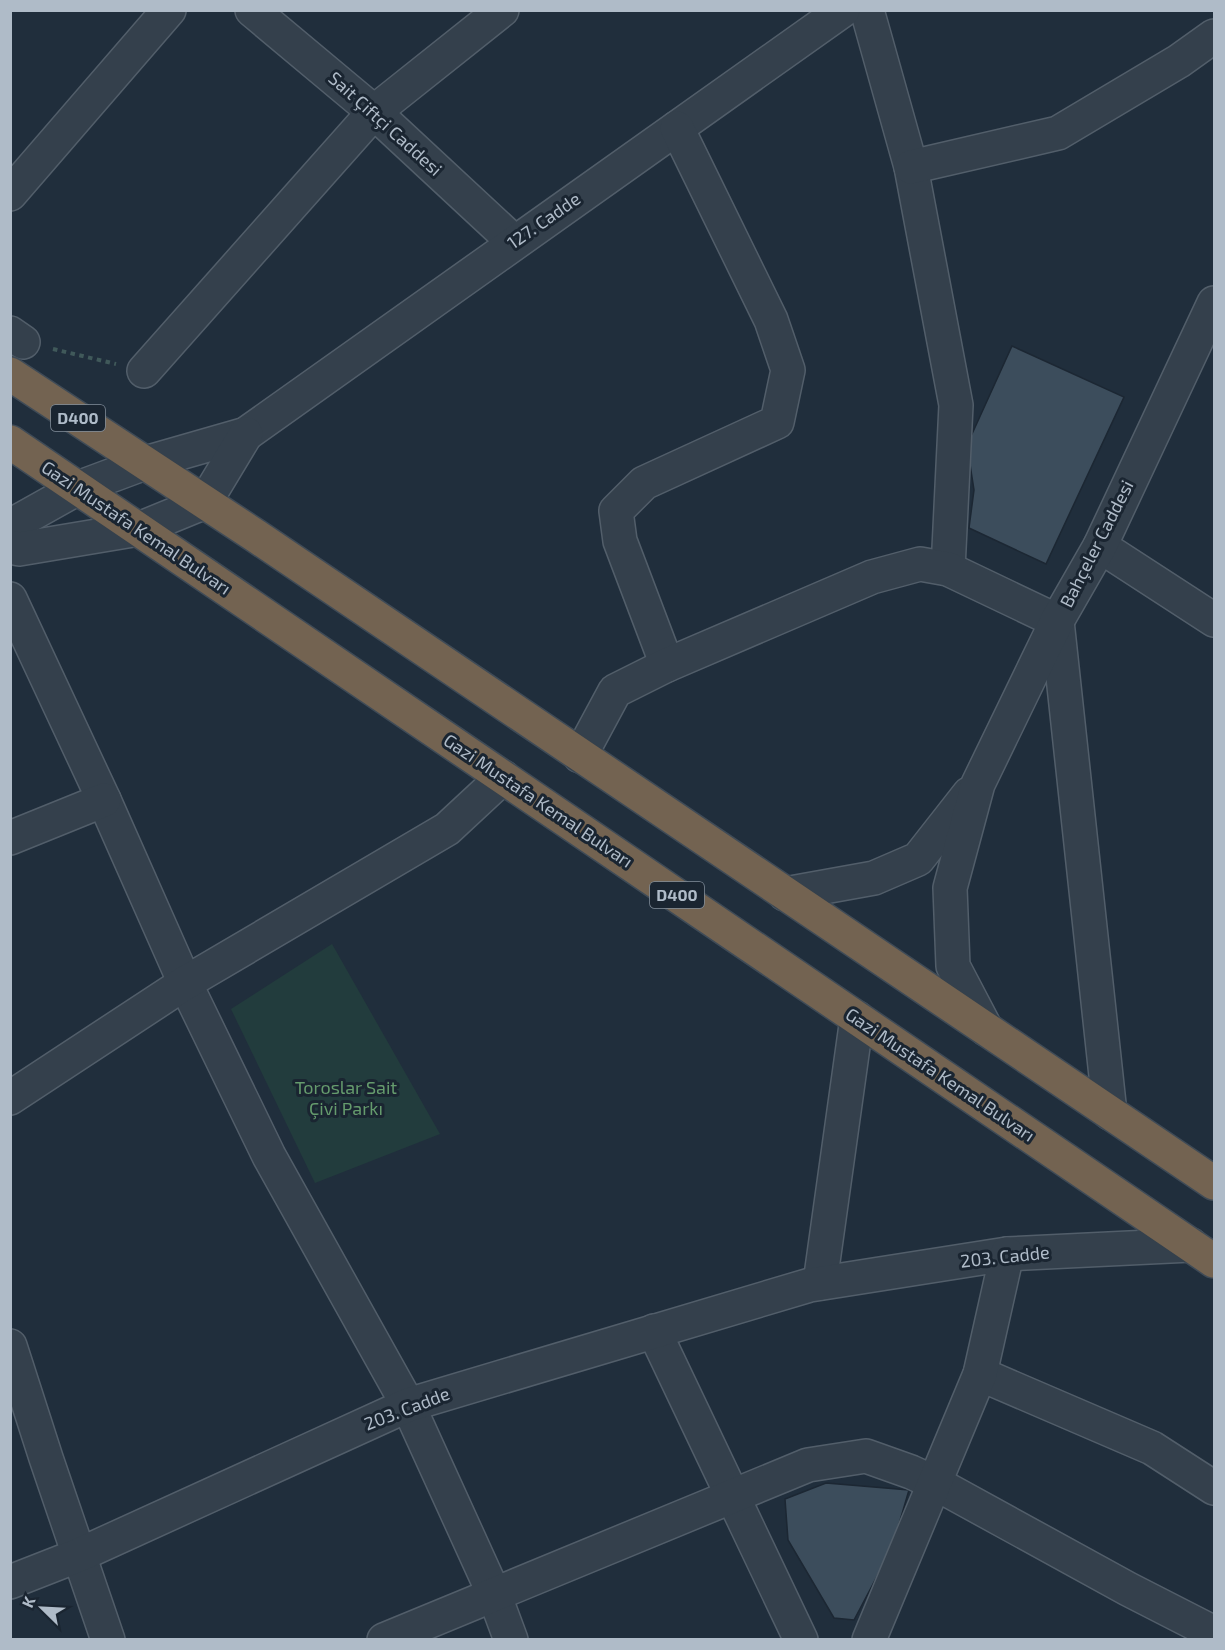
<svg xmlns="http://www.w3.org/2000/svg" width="1225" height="1650" font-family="'Exo 2',sans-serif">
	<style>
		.green { fill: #223c3d }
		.building { fill: #3c4d5c; stroke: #1c2733; stroke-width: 1.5 }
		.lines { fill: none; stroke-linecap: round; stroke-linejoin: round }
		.minor-casing { stroke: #525e6a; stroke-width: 36 }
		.highway-casing { stroke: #3f4b57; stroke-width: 36 }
		.path { stroke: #40595a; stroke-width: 4; stroke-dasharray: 4.5 4.5; stroke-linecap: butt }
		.minor { stroke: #34404c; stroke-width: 33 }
		.highway { stroke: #736351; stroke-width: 33 }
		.labels { text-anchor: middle; stroke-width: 6; stroke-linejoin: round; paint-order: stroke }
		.shield { fill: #1a2531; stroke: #828e9b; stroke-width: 1.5 }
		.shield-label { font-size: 16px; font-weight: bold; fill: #afbbc8 }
		.street-label { font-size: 18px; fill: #afbbc8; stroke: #1a2531 }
		.park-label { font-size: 18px; fill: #659b6d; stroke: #1a2531 }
	</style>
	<rect width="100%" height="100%" fill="#202e3c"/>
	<path class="green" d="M332,944L440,1134L315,1183L231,1009Z"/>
	<g class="building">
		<path d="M1012,346L1124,397L1046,564L969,528L974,490L967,445Z"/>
		<path d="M826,1483L909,1490L892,1548L854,1620L834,1618L788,1540L785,1499Z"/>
	</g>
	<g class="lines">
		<defs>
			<g id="minor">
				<path d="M252,10L374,112L514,242"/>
				<path d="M867,10L911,167L956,405L948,569"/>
				<path d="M911,167L1058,133L1179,61L1214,36"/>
				<path d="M10,194L169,10"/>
				<path d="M10,333L23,342"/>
				<path d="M144,371L374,112L502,10"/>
				<path d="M10,526L78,488L145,463L246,434L843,10"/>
				<path d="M1100,546L1214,620"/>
				<path d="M10,547L19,549L139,529L205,502L246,434"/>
				<path d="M10,599L104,800L185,983L269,1156L408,1405L494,1594L511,1640"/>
				<path d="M667,665L620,541L616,511L644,483L777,422L788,370L771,320L677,128"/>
				<path d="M580,756L615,691L667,665L872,577L920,564L948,569L1057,621L1110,1113"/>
				<path d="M10,838L104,800"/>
				<path d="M785,894L874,878L918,859L969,794"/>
				<path d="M986,1029L953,966L950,888L978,784L1057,621L1100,546L1214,303"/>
				<path d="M10,1098L185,983L447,829L503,777"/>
				<path d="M820,1283L857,1018"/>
				<path d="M654,1331L801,1640"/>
				<path d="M10,1346L46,1458L108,1640"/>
				<path d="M980,1374L1152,1448L1214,1488"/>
				<path d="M10,1582L79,1555L408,1405L810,1285L1007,1254L1191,1245"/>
				<path d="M384,1640L808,1465L866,1456L911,1472L935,1483L1128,1589L1214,1633"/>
				<path d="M869,1640L980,1374L1007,1254"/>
			</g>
			<g id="highway">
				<path d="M10,374L256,536L1214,1183"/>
				<path d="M10,442L1214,1261"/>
			</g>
		</defs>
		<use href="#minor" class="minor-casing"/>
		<use href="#highway" class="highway-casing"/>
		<path class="path" d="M53,349L116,364"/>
		<use href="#minor" class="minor"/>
		<use href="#highway" class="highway"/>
	</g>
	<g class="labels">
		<g class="shield">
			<rect x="51" y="405" width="54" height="26" rx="4.5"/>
			<rect x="650" y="882" width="54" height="26" rx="4.5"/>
		</g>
		<g class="shield-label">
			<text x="78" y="424">D400</text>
			<text x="677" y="901">D400</text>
		</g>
		<g class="street-label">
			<text transform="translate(385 124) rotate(42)" y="6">Sait Çiftçi Caddesi</text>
			<text transform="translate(544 221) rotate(-35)" y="6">127. Cadde</text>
			<text transform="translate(136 528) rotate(34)" y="6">Gazi Mustafa Kemal Bulvarı</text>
			<text transform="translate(1097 544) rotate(-63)" y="6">Bahçeler Caddesi</text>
			<text transform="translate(538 801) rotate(34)" y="6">Gazi Mustafa Kemal Bulvarı</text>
			<text transform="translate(940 1075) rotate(34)" y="6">Gazi Mustafa Kemal Bulvarı</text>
			<text transform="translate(1005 1257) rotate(-6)" y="6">203. Cadde</text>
			<text transform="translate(407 1409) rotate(-21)" y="6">203. Cadde</text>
		</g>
		<g class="park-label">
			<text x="346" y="1094">Toroslar Sait<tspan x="346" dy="21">Çivi Parkı</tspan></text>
		</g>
	</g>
	<rect width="1225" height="1650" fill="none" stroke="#afbbc8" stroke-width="24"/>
	<g transform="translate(42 1608) rotate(294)" stroke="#1a2531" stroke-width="4.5" paint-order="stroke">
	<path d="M0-4.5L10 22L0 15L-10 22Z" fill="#afbbc8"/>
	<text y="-9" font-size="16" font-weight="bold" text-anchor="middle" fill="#afbbc8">K</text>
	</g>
</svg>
